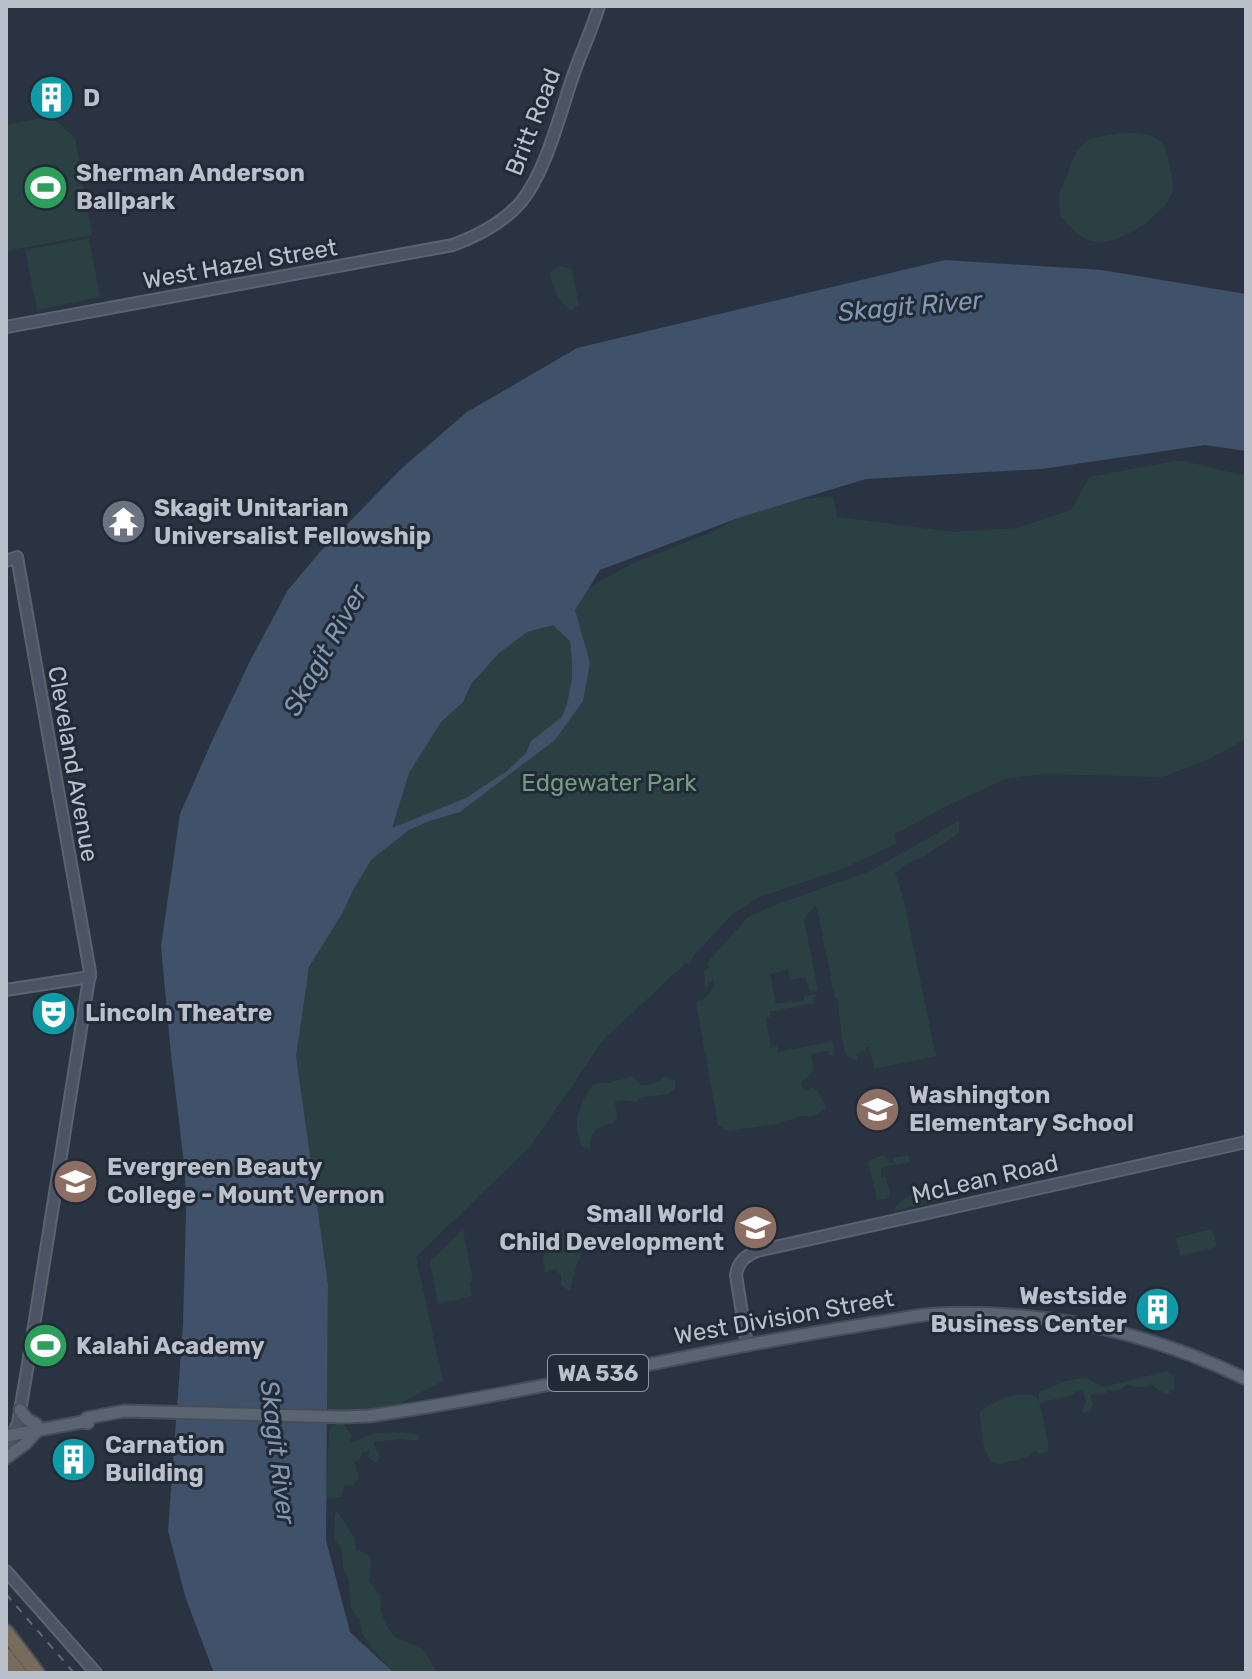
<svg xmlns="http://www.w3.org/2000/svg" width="1252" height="1679" font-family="Rubik,sans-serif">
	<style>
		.green { fill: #2b4043 }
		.water { fill: #40516a; fill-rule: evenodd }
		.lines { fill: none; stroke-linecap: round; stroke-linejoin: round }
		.secondary-casing { stroke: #5b636f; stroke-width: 14 }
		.primary-casing { stroke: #474e5b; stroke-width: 15 }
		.highway-casing { stroke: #48505c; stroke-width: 18 }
		.secondary { stroke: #4b5464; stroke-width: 10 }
		.primary { stroke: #5b6471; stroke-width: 11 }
		.highway { stroke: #776c5b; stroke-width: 14 }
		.rail { stroke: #606978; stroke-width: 2; stroke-dasharray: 8 8; stroke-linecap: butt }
		.labels { text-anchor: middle; stroke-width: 6; stroke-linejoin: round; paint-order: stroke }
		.shield { fill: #222a37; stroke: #8c949f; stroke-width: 2 }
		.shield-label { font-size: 22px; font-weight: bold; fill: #bac1cb }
		.poi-label { font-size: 24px; font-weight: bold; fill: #bac1cb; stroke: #222a37; text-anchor: start }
		.street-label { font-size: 24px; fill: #bac1cb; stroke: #222a37 }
		.park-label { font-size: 24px; fill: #739b7d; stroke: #222a37 }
		.water-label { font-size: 26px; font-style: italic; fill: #8497b1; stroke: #222a37 }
	</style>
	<rect width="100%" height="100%" fill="#293342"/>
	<g class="green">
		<path d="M51,116L75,138L92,235L6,251V125Z"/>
		<path d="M1124,132C1133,133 1147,133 1155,138C1166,143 1167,154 1169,164C1171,174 1175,186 1171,195C1160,218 1114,250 1088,240C1077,236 1068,223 1060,215L1059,195L1077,150L1089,139Z"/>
		<path d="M89,238L100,297L37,310L25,250Z"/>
		<path d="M560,266L572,269L579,306L570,310C559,300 551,288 550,272Z"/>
		<path d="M1180,460L1246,476V739L1209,759L1163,777L1043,774L1005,779L943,808L895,834L896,844L842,869L760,897L734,913L694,955L689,965L686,963L603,1040L530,1147L416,1257L443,1381L379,1414L327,1418L328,1284L295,1089L296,1051L304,985L356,844L497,639L631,564L712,532L743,516L784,501L833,496L837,517L953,532L1017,528L1071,510L1089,477Z"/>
		<path d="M959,821V833L925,856L908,863L895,873L903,897L936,1056L874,1069L869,1047H865L866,1051L856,1053L858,1060C852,1059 849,1059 846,1054C842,1048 839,1009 838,998H835L816,904L804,919L818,991L810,992L805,977L790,980L788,969L770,974L776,1004L789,1002L790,997L792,1003L804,1000V996L816,994V997L813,998L814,1003L770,1012V1017L766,1018L771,1047L777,1046L778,1052L833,1041L835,1056L829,1055L828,1051L811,1054L814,1071L802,1081L801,1086L805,1091L813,1088L819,1093L826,1108L814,1116H802L776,1124L729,1131L718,1125L696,1002L705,999L712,990L714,979L705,989L704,971L709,967L707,963L748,917L773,906L870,871Z"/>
		<path d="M633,1076C642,1092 654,1083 666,1077L675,1080V1088L668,1094L639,1098L636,1102L622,1100L615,1102L617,1116L614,1123C596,1127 591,1130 590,1148L583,1147C570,1123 580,1105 593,1084L608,1083Z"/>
		<path d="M908,1155L910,1162C900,1165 891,1164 881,1169V1177L885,1176L890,1194L886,1199L877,1200L868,1162C874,1158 879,1155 886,1157L891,1163L894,1162L893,1158Z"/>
		<path d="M924,1192L936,1195L944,1200L893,1211C900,1200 910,1193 924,1192Z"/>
		<path d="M563,1229L567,1233V1244H585L577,1264L570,1291L561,1285V1275L555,1269L545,1272L543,1258L546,1249L540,1239L556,1235Z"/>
		<path d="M1212,1229L1217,1247L1180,1256L1176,1238Z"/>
		<path d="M463,1230L473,1281L470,1282L472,1296L438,1304L430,1262Z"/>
		<path d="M1168,1371L1174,1378V1390L1168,1394L1158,1390L1153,1385L1139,1388L1127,1385L1120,1390L1111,1391L1108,1389L1106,1393L1090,1395L1093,1404L1090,1412L1082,1413L1086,1400L1082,1391L1075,1392L1070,1396L1039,1403L1042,1411L1049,1449L1047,1452L1039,1454L1035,1451C1027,1458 1021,1459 1011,1461C1007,1461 1003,1464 998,1464C980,1462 983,1423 979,1412C995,1400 1015,1391 1035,1396L1038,1401L1039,1392L1066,1381L1086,1377L1102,1387Z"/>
		<path d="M342,1422L352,1435L349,1442C358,1442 364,1435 373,1434C388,1432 405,1432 420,1435L418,1441L401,1439L373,1442L380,1457L376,1463L368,1457L369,1451L362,1452L360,1460L354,1462L359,1478L353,1485L345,1484L341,1497L326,1499L329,1431L332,1426Z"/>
		<path d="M337,1511L354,1537L356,1550L367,1554L371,1563L369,1581L381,1597C378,1611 387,1634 401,1640C409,1644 417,1644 424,1651C429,1657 433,1666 437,1673H394L374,1651L362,1634L360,1621L351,1608L349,1581L343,1568L342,1550L334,1539L335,1515Z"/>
	</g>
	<path class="water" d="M945,260L1102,270L1246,294V451L1205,445L1042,469L866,479L741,517L600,570L575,610L590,663L583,701L555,740L460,812L429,821L409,830L372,859L354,888L343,912L309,967L296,1056L328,1284L326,1540L350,1632L394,1673H214L186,1599L168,1531L183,1324L186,1216L185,1172L171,1055L161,946L180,814L212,741L250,661L288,590L319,553L402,468L467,412L577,348ZM553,625L570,641L572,661V678L567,704L562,717L531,741L526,753L507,771L484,786L466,798L392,828L409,773L441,722L463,702L471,684L499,653L527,632Z"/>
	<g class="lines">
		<defs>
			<g id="secondary">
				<path d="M6,327L453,245C477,236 504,222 521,202C546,172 560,113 573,76C581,52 592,30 599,6"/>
				<path d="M6,561L17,557L90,972L27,1370L18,1423L6,1451"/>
				<path d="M6,990L90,977"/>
				<path d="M747,1345L736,1275C738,1262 745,1256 757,1251L1246,1142"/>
				<path d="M6,1571L96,1673"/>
			</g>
			<g id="primary">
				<path d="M20,1410L27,1419L36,1424L39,1429"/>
				<path d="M82,1422L87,1418L124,1411L343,1417L369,1416C507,1396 643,1364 780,1339C814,1333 848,1327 881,1322C899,1319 917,1315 935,1314C1043,1309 1149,1332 1246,1379"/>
				<path d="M6,1436L82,1422L88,1423"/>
				<path d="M6,1458L25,1444L38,1430"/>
			</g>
			<g id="highway">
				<path d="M6,1632L37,1673"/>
				<path d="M6,1656L19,1673"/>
			</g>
		</defs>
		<use href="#secondary" class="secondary-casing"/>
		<use href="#primary" class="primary-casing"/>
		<use href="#highway" class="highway-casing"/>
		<use href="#secondary" class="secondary"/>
		<use href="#primary" class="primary"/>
		<use href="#highway" class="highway"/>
		<path class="rail" d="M6,1594L74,1673"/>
	</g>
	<defs>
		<symbol id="building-disc" viewBox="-11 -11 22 22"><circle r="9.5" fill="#0f9aa8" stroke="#222a37"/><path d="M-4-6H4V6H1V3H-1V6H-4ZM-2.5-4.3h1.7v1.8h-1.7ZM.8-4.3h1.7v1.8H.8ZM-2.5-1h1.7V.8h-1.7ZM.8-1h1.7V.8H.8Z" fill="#fff"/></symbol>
		<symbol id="stadium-disc" viewBox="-11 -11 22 22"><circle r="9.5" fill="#2e9e5b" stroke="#222a37"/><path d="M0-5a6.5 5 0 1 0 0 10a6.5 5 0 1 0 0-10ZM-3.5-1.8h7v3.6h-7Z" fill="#fff"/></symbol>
		<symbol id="temple-disc" viewBox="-11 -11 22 22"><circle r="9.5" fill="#6b7280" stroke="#222a37"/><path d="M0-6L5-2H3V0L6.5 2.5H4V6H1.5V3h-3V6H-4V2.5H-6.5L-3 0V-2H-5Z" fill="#fff"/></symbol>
		<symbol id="theatre-disc" viewBox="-11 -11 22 22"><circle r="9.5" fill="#0f9aa8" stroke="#222a37"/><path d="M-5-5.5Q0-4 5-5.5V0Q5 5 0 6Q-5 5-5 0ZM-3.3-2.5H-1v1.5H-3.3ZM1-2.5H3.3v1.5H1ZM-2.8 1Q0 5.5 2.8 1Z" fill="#fff"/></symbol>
		<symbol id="school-disc" viewBox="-11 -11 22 22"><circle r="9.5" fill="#8d6e63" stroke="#222a37"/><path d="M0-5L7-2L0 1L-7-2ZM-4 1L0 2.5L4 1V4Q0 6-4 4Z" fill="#fff"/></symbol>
		<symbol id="university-disc" viewBox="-11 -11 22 22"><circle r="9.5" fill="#8d6e63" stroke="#222a37"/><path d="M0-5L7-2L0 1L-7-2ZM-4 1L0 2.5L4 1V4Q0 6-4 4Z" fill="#fff"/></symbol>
	</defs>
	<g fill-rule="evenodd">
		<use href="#building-disc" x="26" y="72" width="51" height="51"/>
		<use href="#stadium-disc" x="20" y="162" width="51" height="51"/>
		<use href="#temple-disc" x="98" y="496" width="51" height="51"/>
		<use href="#theatre-disc" x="28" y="988" width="51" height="51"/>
		<use href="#school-disc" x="852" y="1084" width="51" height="51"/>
		<use href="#university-disc" x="50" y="1156" width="51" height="51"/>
		<use href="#school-disc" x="730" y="1202" width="51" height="51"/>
		<use href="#building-disc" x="1132" y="1284" width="51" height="51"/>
		<use href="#stadium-disc" x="20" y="1320" width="51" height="51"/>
		<use href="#building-disc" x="48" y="1434" width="51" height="51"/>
	</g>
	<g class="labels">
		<rect class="shield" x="548" y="1355" width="100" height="36" rx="6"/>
		<g class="shield-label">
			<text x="598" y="1381">WA 536</text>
		</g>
		<g class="poi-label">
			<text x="83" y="106">D</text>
			<text x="76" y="181">Sherman Anderson<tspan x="76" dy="28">Ballpark</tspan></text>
			<text x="154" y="516">Skagit Unitarian<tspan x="154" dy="28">Universalist Fellowship</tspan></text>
			<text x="85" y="1021">Lincoln Theatre</text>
			<text x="909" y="1103">Washington<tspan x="909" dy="28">Elementary School</tspan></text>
			<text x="107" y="1175">Evergreen Beauty<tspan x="107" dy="28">College - Mount Vernon</tspan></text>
			<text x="724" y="1222" text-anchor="end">Small World<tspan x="724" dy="28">Child Development</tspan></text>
			<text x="1127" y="1304" text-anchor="end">Westside<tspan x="1127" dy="28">Business Center</tspan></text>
			<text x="76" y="1354">Kalahi Academy</text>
			<text x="105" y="1453">Carnation<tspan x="105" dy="28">Building</tspan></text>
		</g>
		<g class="street-label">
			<text transform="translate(533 122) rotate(-69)" y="8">Britt Road</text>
			<text transform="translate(240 264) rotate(-10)" y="8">West Hazel Street</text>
			<text transform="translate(73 764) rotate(80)" y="8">Cleveland Avenue</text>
			<text transform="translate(985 1179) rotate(-13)" y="8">McLean Road</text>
			<text transform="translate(784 1317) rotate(-10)" y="8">West Division Street</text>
		</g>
		<g class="park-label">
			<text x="609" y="791">Edgewater Park</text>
		</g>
		<g class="water-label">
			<text transform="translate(910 306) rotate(-5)" y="9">Skagit River</text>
			<text transform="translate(325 650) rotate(-61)" y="9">Skagit River</text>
			<text transform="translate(278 1452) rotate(83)" y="9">Skagit River</text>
		</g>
	</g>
	<rect width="1252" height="1679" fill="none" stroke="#bac1cb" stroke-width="16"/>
</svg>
